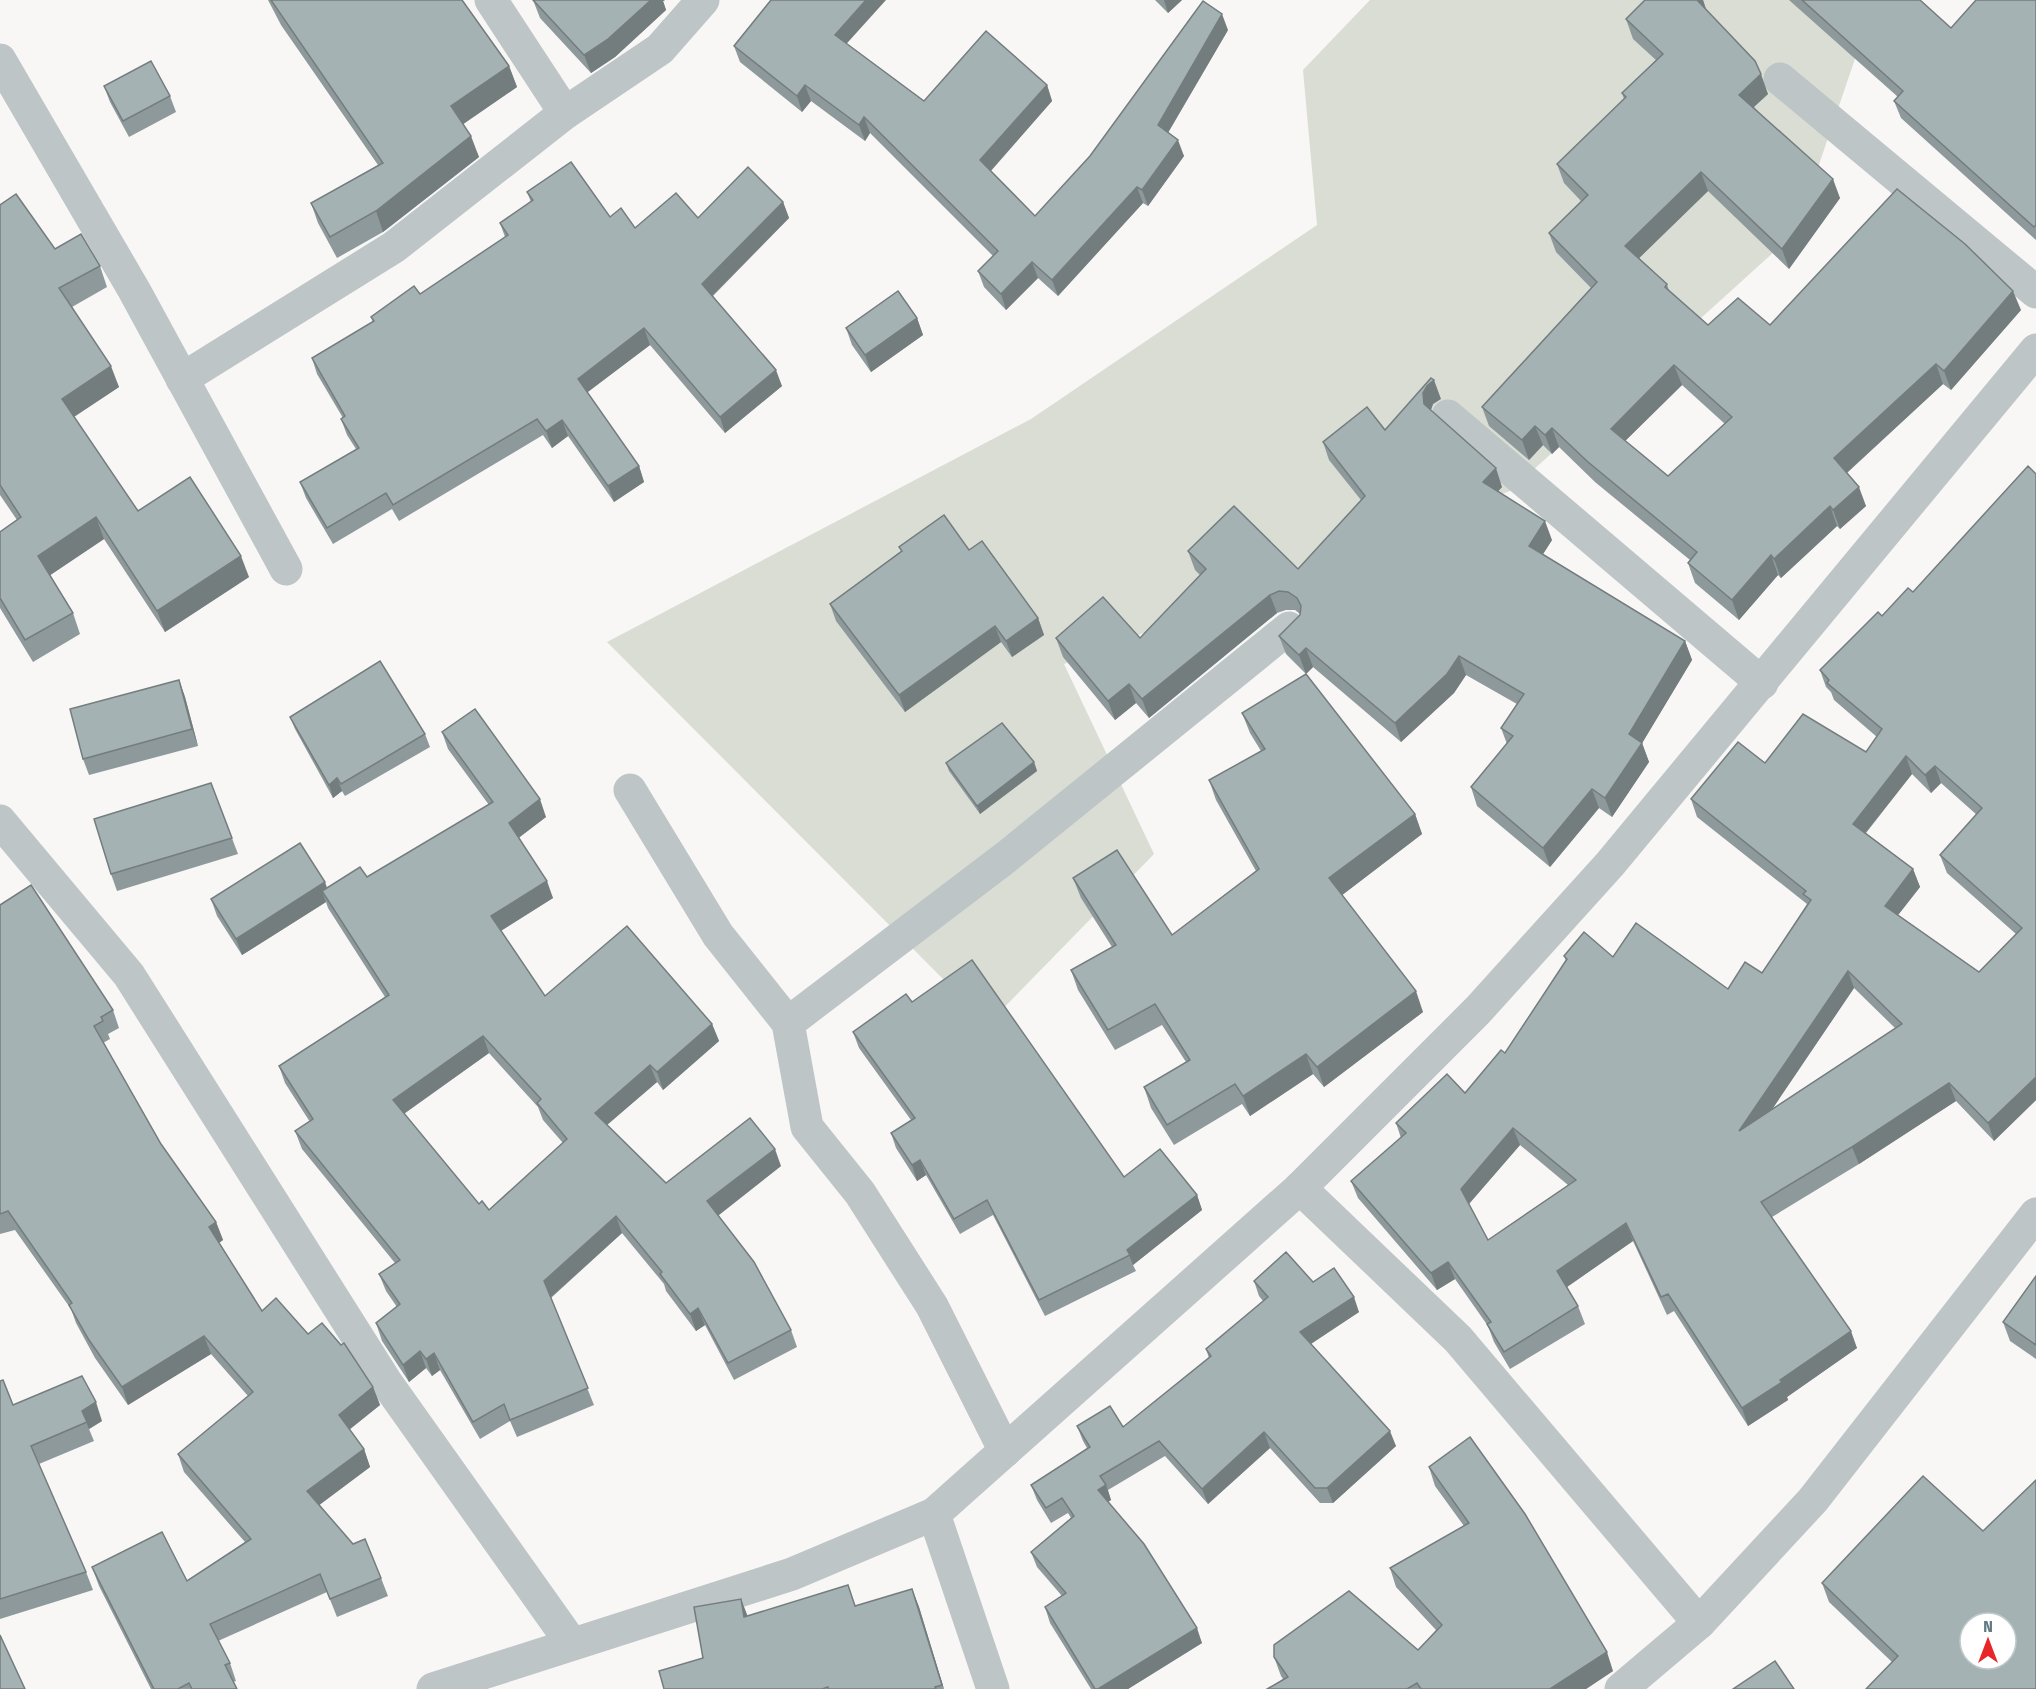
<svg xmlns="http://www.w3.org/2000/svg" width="2036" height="1689" font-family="'Fira Sans Condensed',sans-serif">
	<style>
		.green { fill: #d9ddd4 }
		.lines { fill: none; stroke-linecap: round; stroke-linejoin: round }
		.street { stroke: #bec5c7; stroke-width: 33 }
		.wall { fill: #8e999b; fill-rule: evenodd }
		.shaded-wall { fill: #747d7e }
		.building { fill: #a5b2b4; stroke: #747d7e; stroke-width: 1.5; fill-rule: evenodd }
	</style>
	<rect width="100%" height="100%" fill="#f8f7f5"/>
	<path class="green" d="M1370,0H1875L1796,232L1510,491L1064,664L1154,854L988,1024L607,642L1031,419L1317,225L1303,70Z"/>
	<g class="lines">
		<g class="street">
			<path d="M491,0L565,113"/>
			<path d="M0,60L134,290L286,569"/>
			<path d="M1780,79L2036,292"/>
			<path d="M182,379L394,247L565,113L660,49L703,0"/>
			<path d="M1448,416L1762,683"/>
			<path d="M630,790L718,935L788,1023L807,1127L860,1193L932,1306L1005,1451"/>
			<path d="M0,821L129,975L386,1382L572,1644"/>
			<path d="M788,1023L1005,858L1289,628"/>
			<path d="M1300,1188L1458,1339L1699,1623"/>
			<path d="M934,1514L993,1689"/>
			<path d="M433,1689L792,1574L934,1514L1300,1188L1478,1010L1610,864L2036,350"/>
			<path d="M1621,1689L1699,1623L1813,1500L2036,1214"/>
		</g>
	</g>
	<g class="wall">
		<path d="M268,0H462L509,66L517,87L463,124L479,157L383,232L337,258L318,223L311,203L378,165L281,25Z"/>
		<path d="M533,0H665L663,1L666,10L615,57L591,73L540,18Z"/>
		<path d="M1155,0H1182L1168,13Z"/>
		<path d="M1703,0L1706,10L1768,94L1754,107L1840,198L1789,269L1708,191L1639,258L1667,284L1669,291L1708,325H1770L2021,310L1951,390L1943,384L1847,473L1866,506L1840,529L1837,526L1781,578L1778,575L1739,620L1695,583L1688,563L1690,560L1595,482L1559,447L1552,454L1543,445L1529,460L1489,426L1482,407L1591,288L1556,252L1549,233L1581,201L1564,183L1557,164L1624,99L1622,93L1656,60L1633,39L1626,19ZM1682,385L1725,424L1668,476L1625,441Z"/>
		<path d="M1789,0H1920L1951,28L2036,0V240L1901,118L1894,101L1898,97Z"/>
		<path d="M1228,30L1168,133L1184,156L1148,206L1143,203L1058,296L1038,278L1006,310L984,287L978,271L993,256L870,133L865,141L811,101L802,112L740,62L734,46L847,44L924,101L1047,85L1052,101L991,171L1035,216Z"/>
		<path d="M104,86L170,96L176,112L129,137L110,102Z"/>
		<path d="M527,192L610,217L635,228L783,202L789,218L713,296L782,386L725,433L650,345L587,392L639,466L644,482L614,502L568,436L552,448L543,435L399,521L392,509L333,544L306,498L300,482L356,449L347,435L341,419L343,418L317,374L312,358L373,322L371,317L420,294L505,237L500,223L531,202Z"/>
		<path d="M0,205L55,249L100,266L107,287L72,307L119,387L74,417L138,511L249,577L165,632L104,539L50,575L73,613L80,634L33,662L0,608V532L17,520L0,495Z"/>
		<path d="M917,318L923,335L871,372L852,345L846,328Z"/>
		<path d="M1441,399L1433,404L1431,410L1502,487L1498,491L1552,540L1543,554L1685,641L1692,660L1642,743L1649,762L1612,817L1599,808L1550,867L1477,806L1471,787L1507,744L1501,728L1517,704L1466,675L1454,693L1401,742L1313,667L1306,674L1286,654L1279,636L1300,615V614L1295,610H1286L1277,613L1149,718L1136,703L1115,720L1063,657L1056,638H1140L1200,575L1195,570L1188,551L1298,569L1361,500L1329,460L1323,442L1385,430Z"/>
		<path d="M2028,466L2036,1100L1994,1141L1956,1101L1859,1164L1772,1217L1857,1348L1787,1397L1788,1400L1748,1426L1674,1311L1667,1315L1633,1241L1567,1287L1578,1306L1585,1324L1510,1369L1494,1342L1488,1326L1455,1279L1437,1290L1358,1198L1351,1181L1401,1138L1396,1123L1465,1093L1505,1053L1566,961L1564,956L1613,957L1728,989L1762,973L1807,904L1697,817L1691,799L1765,763L1866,752L1877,737L1834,700L1831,692L1826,687L1820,670L1882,616L1913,592ZM1912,774L1931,793L1941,783L1977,815L1940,855L1947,873L2016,934L1979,972L1898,915L1920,887L1913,869L1866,833ZM1854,988L1895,1028L1772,1109ZM1520,1145L1568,1185L1488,1240L1469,1204Z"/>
		<path d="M899,547L969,550L1038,618L1044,635L1012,657L1001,642L905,712L836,621L830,604L901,551Z"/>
		<path d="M179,680L185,697L198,746L89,775L83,759Z"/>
		<path d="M1242,713L1415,814L1422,834L1342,895L1423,1012L1324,1087L1313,1074L1250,1116L1242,1104L1174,1145L1151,1108L1144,1087L1186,1062L1162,1025L1115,1050L1078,990L1071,970L1112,947L1081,898L1073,878L1172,935L1256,871L1216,800L1209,780L1261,751L1250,733Z"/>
		<path d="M290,717L425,734L430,747L345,796L342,791L333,798L295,729Z"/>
		<path d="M442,732L546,817L519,837L553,898L501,931L545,996L712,1024L719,1041L663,1090L657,1082L607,1125L666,1183L781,1166L718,1215L791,1330L797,1347L734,1380L705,1325L696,1331L666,1291L664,1284L622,1233L551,1298L594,1405L517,1437L510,1421L480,1439L440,1370L432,1376L426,1368L409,1382L382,1341L376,1323L397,1307L386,1291L379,1274L395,1263L302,1149L295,1131L310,1122L285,1083L279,1066L385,997L328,908L326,902L242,955L217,916L211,899L327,888L367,877L489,805L448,749ZM489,1053L538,1107L543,1120L563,1143L489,1210L479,1204L404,1114Z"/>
		<path d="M1034,762L1037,771L980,814L949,771L946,763Z"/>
		<path d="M211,783L238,854L117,891L111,874Z"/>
		<path d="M0,905L113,1010L119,1028L108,1034L110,1039L103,1043L161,1144L216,1222L223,1240L219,1243L262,1311L308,1334L373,1387L380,1405L349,1430L364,1449L370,1467L319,1505L381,1578L388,1596L337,1617L327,1592L218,1641L230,1663L236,1681L233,1682L237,1689H151L99,1586L92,1567L187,1581L245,1542L184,1472L178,1454L248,1396L211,1354L128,1405L95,1358L76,1323L71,1309L15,1230L0,1234Z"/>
		<path d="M912,1002L1124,1177L1197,1195L1202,1210L1133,1265L1136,1271L1045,1316L993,1215L960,1234L926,1175L917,1181L896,1148L891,1133L911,1120L859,1048L853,1032Z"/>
		<path d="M2036,1276V1359L2010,1341L2003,1322Z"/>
		<path d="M1254,1281L1313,1282L1359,1312L1311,1344L1396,1446L1333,1503H1320L1270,1448L1208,1504L1165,1456L1108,1490L1111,1500L1108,1502L1202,1643L1128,1689H1091L1050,1623L1045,1607L1062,1596L1037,1567L1031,1552L1071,1518L1068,1513L1051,1523L1037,1500L1031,1485L1087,1448L1083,1441L1077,1426L1123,1427L1209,1358L1206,1349L1263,1301L1259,1296Z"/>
		<path d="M0,1381L13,1405L102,1421L89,1429L94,1441L39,1464L86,1572L93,1590L0,1619Z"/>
		<path d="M1429,1467L1613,1671L1586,1689H1267L1283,1679L1281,1676L1274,1657L1418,1650L1436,1630L1396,1587L1390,1568L1464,1526L1435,1486Z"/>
		<path d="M1983,1531L2036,1689L1892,1662L1829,1602L1822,1583Z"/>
		<path d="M912,1589L919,1607L944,1689H664L703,1658L741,1599L747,1616L856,1606Z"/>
	</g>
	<g class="shaded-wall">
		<path d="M651,0H665L663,1L666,10L615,57L591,73L584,55Z"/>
		<path d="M866,0H886L840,51L835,35Z"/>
		<path d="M1164,0H1182L1168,13Z"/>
		<path d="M1696,0H1703L1707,12Z"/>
		<path d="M1222,14L1228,30L1163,141L1158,125Z"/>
		<path d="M509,66L517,87L459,127L451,106Z"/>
		<path d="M1761,74L1768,94L1746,114L1739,95Z"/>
		<path d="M805,85L811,101L802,112L797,96Z"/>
		<path d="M1047,85L1052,101L986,176L980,160Z"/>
		<path d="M864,117L870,133L865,141L859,125Z"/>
		<path d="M471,136L479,157L383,232L376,211Z"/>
		<path d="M1178,140L1184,156L1148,206L1142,190Z"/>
		<path d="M1701,172L1708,191L1632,265L1625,246Z"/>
		<path d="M1833,179L1840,198L1789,269L1782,249Z"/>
		<path d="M1137,187L1143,203L1058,296L1052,280Z"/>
		<path d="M783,202L789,218L708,300L702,284Z"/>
		<path d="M1032,262L1038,278L1006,310L1001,294Z"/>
		<path d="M2013,291L2021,310L1951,390L1944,371Z"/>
		<path d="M917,318L923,335L871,372L865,355Z"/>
		<path d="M644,328L650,345L584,395L578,379Z"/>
		<path d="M1936,364L1943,384L1841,478L1834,458Z"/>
		<path d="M1674,365L1682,385L1618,448L1611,429Z"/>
		<path d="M111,366L119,387L69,420L62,399Z"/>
		<path d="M776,370L782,386L725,433L720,417Z"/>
		<path d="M1434,380L1441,399L1433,404L1430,412L1424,404L1423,393L1427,386Z"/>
		<path d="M562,420L568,436L552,448L546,431Z"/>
		<path d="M1535,426L1543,445L1529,460L1522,440Z"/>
		<path d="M1552,428L1559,447L1552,454L1545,435Z"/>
		<path d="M639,466L644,482L614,502L608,486Z"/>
		<path d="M1496,468L1502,487L1490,500L1483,482Z"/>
		<path d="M1859,487L1866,506L1840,529L1833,510Z"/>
		<path d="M1830,506L1837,526L1781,578L1774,559Z"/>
		<path d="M96,517L104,539L46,578L38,556Z"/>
		<path d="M1545,521L1552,540L1536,565L1529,546Z"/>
		<path d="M1771,555L1778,575L1739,620L1732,600Z"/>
		<path d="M241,556L249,577L165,632L157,611Z"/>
		<path d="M1270,595L1277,613L1149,718L1142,699Z"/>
		<path d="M1038,618L1044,635L1012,657L1006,641Z"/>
		<path d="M995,626L1001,642L905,712L899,695Z"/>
		<path d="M1685,641L1692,660L1641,745L1642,743L1649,762L1612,817L1605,798L1629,734Z"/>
		<path d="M1306,648L1313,667L1306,674L1299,655Z"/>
		<path d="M1459,656L1466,675L1454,693L1401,742L1395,723Z"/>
		<path d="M179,680L185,697L198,746L192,729Z"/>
		<path d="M1129,684L1136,703L1115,720L1108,701Z"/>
		<path d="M1906,756L1912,774L1859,841L1853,824Z"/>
		<path d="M1034,762L1037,771L980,814L977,806Z"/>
		<path d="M1935,766L1941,783L1931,793L1925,775Z"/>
		<path d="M337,778L342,791L333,798L329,785Z"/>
		<path d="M1592,789L1599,808L1550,867L1543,848Z"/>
		<path d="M540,799L546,817L516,840L509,823Z"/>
		<path d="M1415,814L1422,834L1337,899L1329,878Z"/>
		<path d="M1913,869L1920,887L1891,924L1885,906Z"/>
		<path d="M547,881L553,898L497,933L491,916Z"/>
		<path d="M325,882L331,899L322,891L326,902L242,955L236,939Z"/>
		<path d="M1848,971L1854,988L1746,1148L1739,1131Z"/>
		<path d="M1416,991L1423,1012L1324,1087L1317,1067Z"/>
		<path d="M712,1024L719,1041L663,1090L657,1072Z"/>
		<path d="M483,1036L489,1053L399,1117L393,1100Z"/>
		<path d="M1306,1054L1313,1074L1250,1116L1243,1096Z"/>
		<path d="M650,1065L657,1082L601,1130L595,1113Z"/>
		<path d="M2036,1077V1100L1994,1141L1988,1123Z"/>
		<path d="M1949,1083L1956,1101L1859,1164L1852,1147Z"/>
		<path d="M1513,1128L1520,1145L1467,1206L1461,1189Z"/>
		<path d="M775,1149L781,1166L714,1219L707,1201Z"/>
		<path d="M920,1160L926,1175L917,1181L912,1165Z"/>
		<path d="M1197,1195L1202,1210L1133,1265L1127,1250Z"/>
		<path d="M616,1216L622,1233L550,1298L544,1281Z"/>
		<path d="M216,1222L223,1240L216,1245L209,1227Z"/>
		<path d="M1626,1223L1633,1241L1564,1289L1557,1271Z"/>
		<path d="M1448,1262L1455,1279L1437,1290L1431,1273Z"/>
		<path d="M1354,1297L1359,1312L1306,1347L1300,1332Z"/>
		<path d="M698,1308L705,1325L696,1331L690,1314Z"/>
		<path d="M1851,1331L1857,1348L1787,1397L1788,1400L1748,1426L1742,1408L1780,1380Z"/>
		<path d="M204,1336L211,1354L128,1405L122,1387Z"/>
		<path d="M420,1351L426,1368L409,1382L403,1365Z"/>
		<path d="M434,1353L440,1370L432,1376L426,1359Z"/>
		<path d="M373,1387L380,1405L345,1433L339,1415Z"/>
		<path d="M96,1402L102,1421L89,1429L82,1411Z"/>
		<path d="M1390,1431L1396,1446L1333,1503L1327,1488Z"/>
		<path d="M1264,1432L1270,1448L1208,1504L1202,1489Z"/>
		<path d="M364,1449L370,1467L314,1509L307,1491Z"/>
		<path d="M1106,1485L1111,1500L1103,1505L1098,1490Z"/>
		<path d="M912,1589L919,1607L944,1689L942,1685Z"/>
		<path d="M741,1599L748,1617H744Z"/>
		<path d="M1197,1628L1202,1643L1128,1689H1098Z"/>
		<path d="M1607,1652L1613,1671L1586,1689H1550Z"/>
	</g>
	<g class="building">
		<path d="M271,0H462L509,66L451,106L471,136L376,211L330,237L311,203L383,163Z"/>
		<path d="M533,0H651L608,39L584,55Z"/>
		<path d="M771,0H866L835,35L924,101L986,31L1047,85L980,160L1035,216L1090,156L1203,1L1222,14L1158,125L1178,140L1142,190L1137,187L1052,280L1032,262L1001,294L978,271L998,251L864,117L859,125L805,85L797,96L734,46Z"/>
		<path d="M1645,0H1697L1755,61L1761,74L1739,95L1833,179L1782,249L1701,172L1625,246L1667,284L1665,287L1708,325L1738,298L1770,325L1897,189L1965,244L2013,291L1944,371L1936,364L1834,458L1859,487L1833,510L1830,506L1774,559L1771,555L1732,600L1688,563L1697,552L1588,462L1552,428L1545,435L1535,426L1522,440L1482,407L1597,282L1549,233L1588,195L1557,164L1626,97L1622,93L1663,54L1626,19ZM1674,365L1732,417L1668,476L1611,429Z"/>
		<path d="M1802,0H1920L1951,28L1976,0H2036V225L2034,227L1894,101L1903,91Z"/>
		<path d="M151,61L170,96L123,121L104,86Z"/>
		<path d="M571,162L610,217L621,208L635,228L676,193L698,218L748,167L783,202L702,284L776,370L720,417L644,328L578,379L639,466L608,486L562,420L546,431L537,419L393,505L386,493L327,528L300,482L359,448L341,419L345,416L312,358L374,321L371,317L414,286L420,294L508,235L500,223L533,200L527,192Z"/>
		<path d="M16,194L55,249L81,234L100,266L59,288L111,366L62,399L138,511L190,477L241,556L157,611L96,517L38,556L73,613L25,640L0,598V532L21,517L0,485V205Z"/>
		<path d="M898,291L917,318L865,355L846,328Z"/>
		<path d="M1431,378L1434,380L1427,386L1423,393L1424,404L1496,468L1483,482L1545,521L1529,546L1685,641L1629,734L1642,743L1605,798L1592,789L1543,848L1471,787L1513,736L1501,728L1524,694L1459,656L1447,674L1395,723L1306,648L1299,655L1279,636L1300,615L1301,606L1297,598L1288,592L1279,591L1270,595L1142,699L1129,684L1108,701L1056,638L1103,597L1140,638L1206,569L1188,551L1234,506L1298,569L1365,496L1323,442L1367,407L1385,430Z"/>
		<path d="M2028,466L2036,474V1077L1988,1123L1949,1083L1852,1147L1761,1202L1851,1331L1780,1380L1782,1382L1742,1408L1668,1294L1661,1297L1626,1223L1557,1271L1578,1306L1504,1352L1487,1324L1491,1322L1448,1262L1431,1273L1351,1181L1406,1133L1396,1123L1447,1074L1465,1093L1501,1050L1505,1053L1567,959L1564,956L1584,932L1613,957L1636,923L1728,989L1745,962L1762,973L1811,900L1803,894L1806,891L1691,799L1738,742L1765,763L1803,714L1866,752L1882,729L1827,683L1829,680L1820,670L1878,612L1882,616L1908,588L1913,592ZM1906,756L1925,775L1935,766L1982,808L1940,855L2022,928L1979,972L1885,906L1913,869L1853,824ZM1848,971L1902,1024L1739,1131ZM1513,1128L1576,1180L1488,1240L1461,1189Z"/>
		<path d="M944,515L969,550L982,541L1038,618L1006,641L995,626L899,695L830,604L902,551L899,547Z"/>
		<path d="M380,661L425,734L341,784L337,778L329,785L290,717Z"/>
		<path d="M1306,674L1415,814L1329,878L1416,991L1317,1067L1306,1054L1243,1096L1235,1084L1167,1125L1144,1087L1190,1060L1155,1004L1108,1030L1071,970L1116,945L1073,878L1117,850L1172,935L1259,869L1209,780L1265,749L1242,713Z"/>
		<path d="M179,680L192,729L83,759L70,709Z"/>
		<path d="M475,709L540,799L509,823L547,881L491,916L545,996L627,926L712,1024L657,1072L650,1065L595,1113L666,1183L750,1118L775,1149L707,1201L754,1262L791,1330L728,1363L698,1308L690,1314L660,1274L662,1272L616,1216L544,1281L588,1388L510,1420L504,1404L473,1422L434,1353L426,1359L420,1351L403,1365L376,1323L400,1304L379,1274L400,1260L295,1131L313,1119L279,1066L389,995L322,891L360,867L367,877L493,802L442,732ZM483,1036L541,1099L537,1103L567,1139L489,1210L482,1201L479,1204L393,1100Z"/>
		<path d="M1002,723L1034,762L977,806L946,763Z"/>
		<path d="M211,783L232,838L111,874L94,819Z"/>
		<path d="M300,843L325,882L236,939L211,899Z"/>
		<path d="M31,885L113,1010L101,1017L103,1021L94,1026L161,1144L216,1222L209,1227L262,1311L276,1298L308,1334L322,1323L341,1345L344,1343L373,1387L339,1415L364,1449L307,1491L353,1544L365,1539L381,1578L330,1599L320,1574L210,1624L230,1663L225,1665L237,1689H192L189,1683L178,1689H154L92,1567L162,1532L187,1581L251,1539L178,1454L253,1392L204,1336L122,1387L89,1340L69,1305L72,1303L8,1211L0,1214V905Z"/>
		<path d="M972,960L1124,1177L1160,1149L1197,1195L1127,1250L1130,1255L1039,1300L987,1200L954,1219L920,1160L912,1165L891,1133L915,1118L853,1032L906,994L912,1002Z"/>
		<path d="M1286,1252L1313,1282L1334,1268L1354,1297L1300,1332L1390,1431L1327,1488H1315L1264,1432L1202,1489L1159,1441L1100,1476L1106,1485L1098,1490L1144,1544L1197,1628L1098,1689H1095L1045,1607L1066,1593L1031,1552L1074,1516L1062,1498L1046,1508L1031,1485L1090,1447L1077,1426L1110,1406L1123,1427L1211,1356L1206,1349L1268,1297L1254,1281Z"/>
		<path d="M2036,1276V1345L2003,1322Z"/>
		<path d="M82,1376L96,1402L82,1411L87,1422L31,1446L86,1572L0,1599V1381L3,1380L13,1405Z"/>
		<path d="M1470,1437L1525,1514L1607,1652L1550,1689H1421L1417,1683L1407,1689H1267L1288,1677L1274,1657V1645L1349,1591L1418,1650L1442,1625L1390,1568L1469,1523L1429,1467Z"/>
		<path d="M1923,1476L1983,1531L2036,1480V1689H1866L1898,1656L1822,1583ZM1970,1623H2006V1659H1970Z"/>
		<path d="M848,1585L855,1606L912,1589L942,1685L935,1687L936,1689H828V1687L822,1689H664L659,1671L703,1658L694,1607L741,1599L744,1617Z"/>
		<path d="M0,1635L25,1689H0Z"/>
		<path d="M1775,1661L1794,1689H1733Z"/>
	</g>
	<g transform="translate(1988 1641)"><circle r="28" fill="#ffffff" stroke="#c0cacc" stroke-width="1.5"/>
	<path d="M0-4.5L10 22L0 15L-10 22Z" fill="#e7262a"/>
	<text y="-9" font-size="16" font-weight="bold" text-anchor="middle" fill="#627a80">N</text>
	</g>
</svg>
